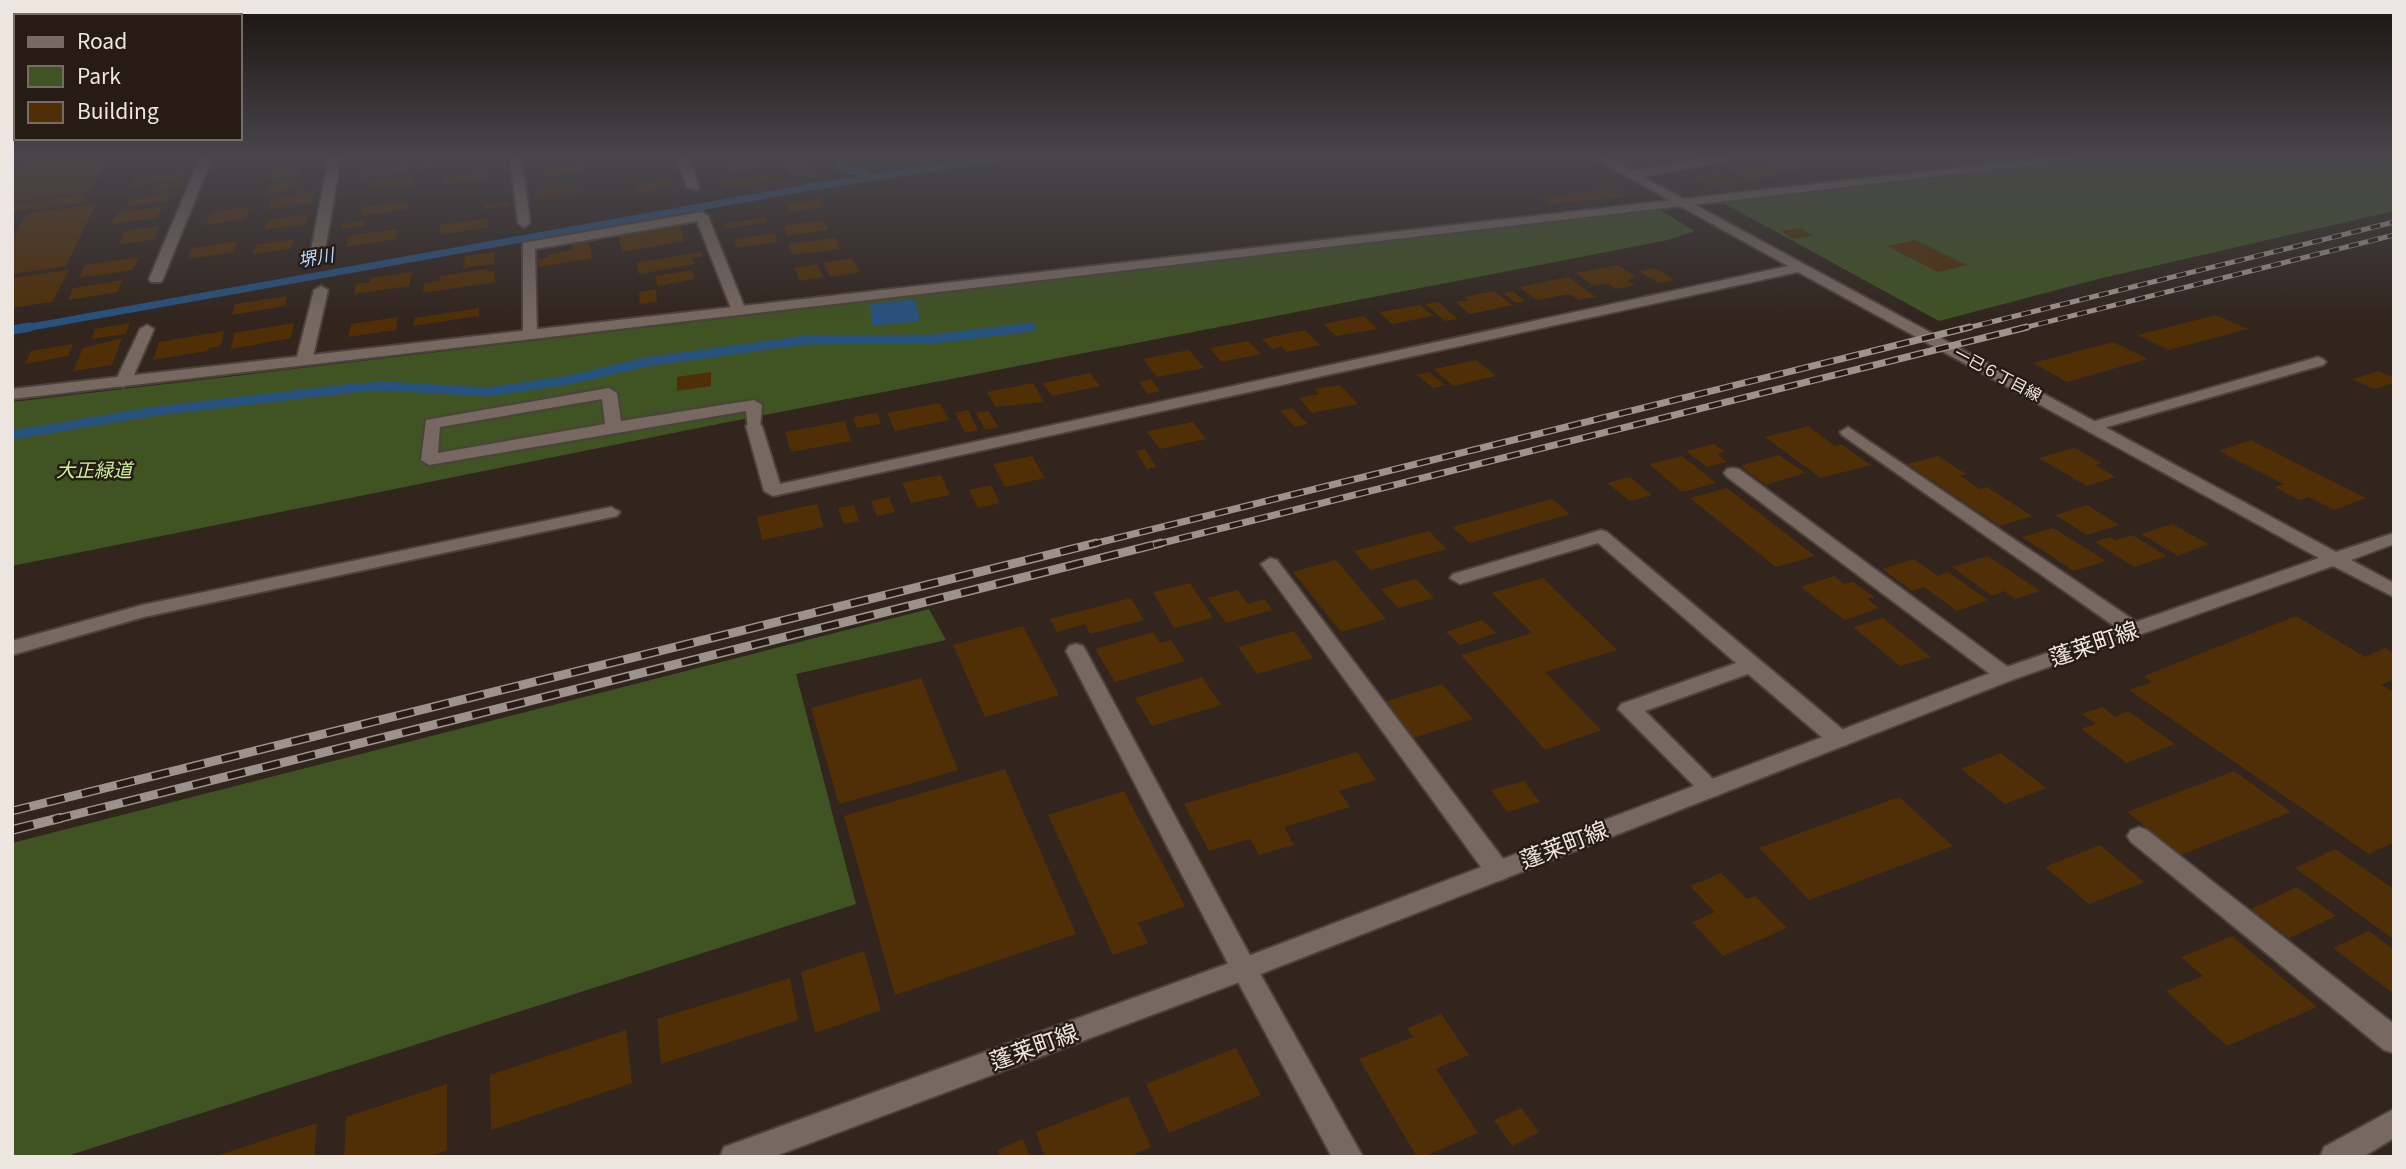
<svg xmlns="http://www.w3.org/2000/svg" width="2406" height="1169" font-family="Georgia,'Noto Sans JP',serif">
	<style>
		.green { fill: #3f5323 }
		.water { fill: #27527e }
		.lines { fill: none; stroke-linecap: round; stroke-linejoin: round }
		.stream-far1 { stroke: #27527e; stroke-width: 7 }
		.stream { stroke: #27527e; stroke-width: 9 }
		.building { fill: #502f07 }
		.service-casing { stroke: #4b423c; stroke-width: 4 }
		.minor-casing { stroke: #4b423c; stroke-width: 4 }
		.tertiary-casing { stroke: #4b423c; stroke-width: 4 }
		.service { fill: #776961; fill-rule: evenodd }
		.minor { fill: #776961; fill-rule: evenodd }
		.tertiary { fill: #776961; fill-rule: evenodd }
		.rail-far3-casing { stroke: #9d938d; stroke-width: 5 }
		.rail-far2-casing { stroke: #9d938d; stroke-width: 7 }
		.rail-far1-casing { stroke: #9d938d; stroke-width: 9 }
		.rail-casing { stroke: #9d938d; stroke-width: 10 }
		.rail-far3 { stroke: #271b15; stroke-width: 3.5; stroke-dasharray: 10; stroke-linecap: butt }
		.rail-far2 { stroke: #271b15; stroke-width: 4.5; stroke-dasharray: 13; stroke-linecap: butt }
		.rail-far1 { stroke: #271b15; stroke-width: 6; stroke-dasharray: 18; stroke-linecap: butt }
		.rail { stroke: #271b15; stroke-width: 7; stroke-dasharray: 22; stroke-linecap: butt }
		.labels { text-anchor: middle; stroke-width: 5; stroke-linejoin: round; paint-order: stroke }
		.far-street-label { font-size: 16px; fill: #ede5e0; stroke: #271b15 }
		.far-water-label { font-size: 18px; font-style: italic; fill: #b0d6ff; stroke: #271b15 }
		.park-label { font-size: 19px; font-style: italic; fill: #ccf29d; stroke: #271b15 }
		.near-street-label { font-size: 23px; fill: #ede5e0; stroke: #271b15 }
	</style>
	<rect width="100%" height="100%" fill="#31251e"/>
	<g class="green">
		<path d="M2099,158H2394V211L2098,279L1939,321L1718,200Z"/>
		<path d="M1658,209L1695,231L1668,240L718,424L12,566V402Z"/>
		<path d="M929,609L946,640L796,674L856,904L64,1157H12V843Z"/>
	</g>
	<path class="water" d="M915,299L920,321L872,326L870,304Z"/>
	<g class="lines">
		<g class="stream-far1">
			<path d="M835,158L844,170L864,172L870,178"/>
			<path d="M20,329L811,187L998,158"/>
			<path d="M1018,329L1031,327"/>
		</g>
		<g class="stream">
			<path d="M12,330L30,327"/>
			<path d="M12,435L156,411L354,388L386,386L487,392L569,380L646,362L806,340L933,339L1031,327"/>
		</g>
	</g>
	<g class="building">
		<path d="M25,158H109L91,191L12,202V177Z"/>
		<path d="M156,158H190L180,164L153,165Z"/>
		<path d="M318,158L317,163L282,167L284,161Z"/>
		<path d="M412,158V161L371,167V159Z"/>
		<path d="M440,158H469V163L420,169L421,160Z"/>
		<path d="M808,158L817,174L792,177L784,162Z"/>
		<path d="M1493,158H1528L1533,161L1506,166Z"/>
		<path d="M1787,158L1805,167L1780,171L1762,163Z"/>
		<path d="M1795,158H1828L1836,161L1812,166Z"/>
		<path d="M762,159L766,167L729,172L725,164Z"/>
		<path d="M584,164L585,172L545,177V170Z"/>
		<path d="M409,165L408,173L358,179L360,172Z"/>
		<path d="M1748,166L1756,170L1765,168L1781,176L1746,179L1727,169Z"/>
		<path d="M300,168L298,175L269,179L271,172Z"/>
		<path d="M487,171L486,179L445,184L446,177Z"/>
		<path d="M183,172L181,179L132,186L135,178Z"/>
		<path d="M1719,172L1737,182L1712,186L1694,176Z"/>
		<path d="M767,174L772,181L722,190L718,182Z"/>
		<path d="M412,178V186L368,191L369,184Z"/>
		<path d="M672,180L674,187L635,193L633,185Z"/>
		<path d="M182,181L179,189L157,192L160,184Z"/>
		<path d="M298,181L296,189L266,193L268,185Z"/>
		<path d="M577,186L578,193L537,199L536,191Z"/>
		<path d="M1615,189L1625,197L1549,204L1542,198Z"/>
		<path d="M315,191L312,203L268,209L271,199Z"/>
		<path d="M170,193L167,201L127,207L130,199Z"/>
		<path d="M86,194L81,203L12,212V204Z"/>
		<path d="M821,199L825,207L790,212L787,204Z"/>
		<path d="M409,201L408,209L360,216L362,207Z"/>
		<path d="M508,201V206L483,209L484,205Z"/>
		<path d="M96,204L66,266L12,274V239L27,214Z"/>
		<path d="M162,207L157,218L111,224L117,213Z"/>
		<path d="M250,207L246,219L206,225L210,213Z"/>
		<path d="M308,214L306,224L264,230L267,220Z"/>
		<path d="M766,217L768,222L725,229L723,224Z"/>
		<path d="M488,218V227L440,235V225Z"/>
		<path d="M824,220L828,230L787,236L784,226Z"/>
		<path d="M366,221L364,226L340,229L342,224Z"/>
		<path d="M159,226L155,239L119,245L124,231Z"/>
		<path d="M680,226L685,241L622,252L618,235Z"/>
		<path d="M1801,228L1813,236L1793,239L1781,231Z"/>
		<path d="M397,229L396,239L346,247L348,236Z"/>
		<path d="M775,233L778,242L737,248L734,239Z"/>
		<path d="M836,238L840,249L792,255L788,244Z"/>
		<path d="M294,239L291,249L253,254L256,245Z"/>
		<path d="M1915,240L1967,265L1938,272L1887,246Z"/>
		<path d="M237,241L234,252L188,259L192,248Z"/>
		<path d="M589,242L592,258L539,267L538,259L549,257V254L572,250V244Z"/>
		<path d="M495,252L494,264L463,268L465,256Z"/>
		<path d="M701,252L702,257L692,258L695,264L639,274L636,263Z"/>
		<path d="M139,257L133,270L79,278L85,265Z"/>
		<path d="M852,258L860,272L830,277L823,263Z"/>
		<path d="M817,264L824,277L800,281L794,268Z"/>
		<path d="M1617,265L1636,277L1627,280L1635,285L1616,289L1607,283L1594,286L1575,273Z"/>
		<path d="M1655,268L1674,280L1658,283L1639,271Z"/>
		<path d="M488,269L487,272L495,271V282L423,293L424,283L440,281V276Z"/>
		<path d="M69,270L52,302L12,308V278Z"/>
		<path d="M692,270L695,279L658,286L655,276Z"/>
		<path d="M412,272L409,286L354,294L356,284L370,282L371,278Z"/>
		<path d="M1568,277L1596,297L1579,300L1569,294L1537,300L1519,287Z"/>
		<path d="M122,280L118,292L68,300L73,288Z"/>
		<path d="M656,289L657,302L640,304L639,292Z"/>
		<path d="M1494,291L1513,305L1470,314L1456,302L1468,300L1463,297Z"/>
		<path d="M1513,291L1525,301L1516,303L1503,293Z"/>
		<path d="M287,296L285,306L232,315L235,304Z"/>
		<path d="M1438,302L1458,319L1445,321L1425,304Z"/>
		<path d="M1420,305L1434,316L1392,324L1379,312Z"/>
		<path d="M479,308V316L413,326L415,318Z"/>
		<path d="M2216,315L2248,329L2169,350L2137,335Z"/>
		<path d="M1364,316L1377,329L1336,336L1323,324Z"/>
		<path d="M398,317L396,330L348,337L351,324Z"/>
		<path d="M130,323L126,334L91,339L95,329Z"/>
		<path d="M294,323L291,338L231,349L234,333Z"/>
		<path d="M1305,330L1320,345L1287,352L1282,347L1272,349L1262,339Z"/>
		<path d="M224,331L221,346L208,348L207,351L153,360L159,342Z"/>
		<path d="M122,338L112,365L73,371L83,348Z"/>
		<path d="M1248,341L1261,354L1221,362L1210,348Z"/>
		<path d="M2113,342L2148,359L2067,382L2033,363Z"/>
		<path d="M73,344L68,356L25,364L31,351Z"/>
		<path d="M1189,350L1204,368L1157,377L1143,359Z"/>
		<path d="M1476,360L1496,376L1453,386L1434,369Z"/>
		<path d="M2379,371L2394,378V383L2374,389L2352,379Z"/>
		<path d="M711,372V386L677,391V377Z"/>
		<path d="M1429,372L1445,385L1433,388L1417,375Z"/>
		<path d="M1090,373L1100,386L1052,396L1043,383Z"/>
		<path d="M1151,379L1160,391L1148,394L1139,382Z"/>
		<path d="M1033,383L1044,402L995,407L987,392Z"/>
		<path d="M1340,385L1358,404L1312,413L1299,398L1319,394L1315,389Z"/>
		<path d="M940,403L949,420L895,431L887,413Z"/>
		<path d="M1292,408L1308,424L1295,427L1280,411Z"/>
		<path d="M968,410L978,430L965,433L955,413Z"/>
		<path d="M989,411L998,427L985,430L976,413Z"/>
		<path d="M877,413L881,424L857,428L853,417Z"/>
		<path d="M845,421L851,441L791,452L785,432Z"/>
		<path d="M1193,422L1206,439L1160,449L1147,431Z"/>
		<path d="M1808,426L1835,446L1841,444L1871,465L1821,478L1765,437Z"/>
		<path d="M2251,440L2366,498L2334,510L2309,497L2299,500L2275,487L2284,484L2219,451Z"/>
		<path d="M1714,444L1725,452L1717,454L1727,462L1707,467L1686,451Z"/>
		<path d="M2074,448L2102,463L2095,465L2116,477L2087,486L2039,458Z"/>
		<path d="M1145,449L1156,467L1147,469L1136,451Z"/>
		<path d="M1779,455L1805,473L1766,485L1740,466Z"/>
		<path d="M1032,456L1045,478L1005,487L993,464Z"/>
		<path d="M1682,456L1716,483L1682,492L1649,464Z"/>
		<path d="M1938,456L1966,474L1960,476L1980,489L1987,487L2032,516L2000,526L1907,464Z"/>
		<path d="M941,475L950,495L911,503L902,483Z"/>
		<path d="M1630,477L1652,495L1630,501L1607,483Z"/>
		<path d="M991,485L1000,503L978,508L969,490Z"/>
		<path d="M1727,488L1815,556L1776,567L1690,498Z"/>
		<path d="M889,497L895,512L877,516L871,501Z"/>
		<path d="M1552,499L1570,514L1470,543L1452,527Z"/>
		<path d="M817,504L824,527L762,540L757,517Z"/>
		<path d="M854,505L859,521L844,524L838,508Z"/>
		<path d="M2087,505L2119,525L2087,535L2055,515Z"/>
		<path d="M2172,524L2208,544L2178,556L2141,534Z"/>
		<path d="M2053,528L2106,561L2074,571L2022,537Z"/>
		<path d="M1429,531L1447,549L1370,570L1354,551Z"/>
		<path d="M2132,535L2167,556L2134,567L2095,542L2110,537L2116,540Z"/>
		<path d="M1988,556L2040,591L2015,599L2004,591L1992,596L1952,567Z"/>
		<path d="M1914,559L1938,576L1948,572L1988,600L1957,611L1924,587L1912,591L1882,569Z"/>
		<path d="M1336,560L1386,619L1341,632L1293,572Z"/>
		<path d="M1834,576L1845,584L1853,582L1874,597L1867,599L1879,608L1845,620L1801,587Z"/>
		<path d="M1543,578L1617,650L1545,672L1601,730L1545,750L1461,655L1532,633L1492,593Z"/>
		<path d="M1416,579L1434,598L1398,608L1381,589Z"/>
		<path d="M1190,583L1213,618L1174,628L1153,592Z"/>
		<path d="M1237,590L1248,604L1264,599L1272,610L1226,623L1208,598Z"/>
		<path d="M1131,598L1144,620L1090,634L1085,624L1057,632L1050,619Z"/>
		<path d="M2296,616L2365,657L2385,648L2394,653V679L2381,685L2394,692V842L2369,854L2129,690L2152,682L2144,676Z"/>
		<path d="M1883,618L1931,657L1900,666L1853,627Z"/>
		<path d="M1482,620L1496,633L1460,645L1446,632Z"/>
		<path d="M1023,626L1059,695L985,717L953,645Z"/>
		<path d="M1294,631L1313,658L1257,674L1238,647Z"/>
		<path d="M1153,632L1160,643L1171,640L1185,661L1115,682L1095,649Z"/>
		<path d="M1202,677L1221,705L1152,726L1135,698Z"/>
		<path d="M921,678L958,770L839,804L811,708Z"/>
		<path d="M1442,684L1473,719L1413,738L1384,702Z"/>
		<path d="M2102,707L2115,717L2128,711L2175,744L2127,763L2081,729L2096,724L2082,714Z"/>
		<path d="M1357,752L1376,780L1339,791L1350,807L1284,827L1294,845L1259,855L1250,839L1209,851L1184,804Z"/>
		<path d="M2001,753L2046,788L2005,804L1961,769Z"/>
		<path d="M1005,769L1076,934L895,995L844,816Z"/>
		<path d="M2234,771L2291,812L2181,855L2127,812Z"/>
		<path d="M1524,781L1540,802L1507,812L1491,790Z"/>
		<path d="M1124,791L1185,906L1138,923L1148,943L1113,955L1048,815Z"/>
		<path d="M1899,797L1953,846L1809,900L1759,848Z"/>
		<path d="M2100,845L2144,882L2089,904L2045,867Z"/>
		<path d="M2335,849L2394,889V937L2392,938L2295,868Z"/>
		<path d="M1721,873L1747,899L1755,896L1787,928L1723,956L1692,922L1715,912L1690,886Z"/>
		<path d="M2297,887L2336,916L2289,938L2251,909Z"/>
		<path d="M2369,931L2394,950V994L2333,948Z"/>
		<path d="M2232,936L2317,1007L2227,1046L2166,991L2203,976L2181,957Z"/>
		<path d="M864,951L881,1010L815,1033L801,972Z"/>
		<path d="M790,978L798,1020L661,1064L657,1019Z"/>
		<path d="M1441,1014L1469,1055L1436,1069L1478,1133L1423,1157H1417L1359,1059L1413,1037L1407,1028Z"/>
		<path d="M626,1030L632,1083L491,1130L490,1075Z"/>
		<path d="M1236,1048L1261,1095L1169,1133L1146,1084Z"/>
		<path d="M447,1084V1150L427,1157H344L346,1117Z"/>
		<path d="M1128,1096L1151,1147L1128,1157H1045L1036,1132Z"/>
		<path d="M1521,1108L1539,1132L1512,1146L1494,1120Z"/>
		<path d="M317,1123L314,1157H216V1156Z"/>
		<path d="M1023,1139L1030,1157H1000L998,1150Z"/>
	</g>
	<g class="lines">
		<defs>
			<g id="service">
				<path d="M702,212L708,216L746,311L744,314H734L732,311L697,221L535,249L537,335L535,338H525L523,335V243Z"/>
				<path d="M321,286L328,290L312,361L309,364H299L296,361L314,290Z"/>
				<path d="M147,325L154,329L131,382L123,387L118,385L115,382L140,329Z"/>
				<path d="M2318,357L2323,359L2326,362L2323,365L2100,429H2088L2086,426L2088,423Z"/>
				<path d="M609,388L617,393L621,421L754,400L762,405L760,429H748L746,411L429,465L421,460L426,420ZM602,399L605,424L438,453L440,427Z"/>
				<path d="M1848,427L2141,625L2144,630L2141,635H2127L1842,435L1840,432Z"/>
				<path d="M1733,468L1739,469L2012,670L2015,675L2012,680H1998L1727,477L1724,473L1727,469Z"/>
				<path d="M611,507L620,512L617,516L144,617L12,655V641L142,605Z"/>
				<path d="M1601,530L1607,532L1847,733L1850,739L1847,745L1839,747L1831,745L1748,674L1645,711L1723,789L1719,795L1711,797L1703,795L1618,709L1621,704L1736,663L1598,543L1460,584L1450,578L1453,574Z"/>
				<path d="M1270,558L1277,560L1507,864L1510,871L1507,878L1498,881L1489,878L1261,564Z"/>
				<path d="M1076,644L1083,646L1086,651L1253,961L1257,969L1253,977L1244,980L1235,977L1066,651L1069,646Z"/>
				<path d="M2139,827L2147,830L2394,1024V1053L2384,1050L2131,842L2127,836L2131,830Z"/>
			</g>
			<g id="minor">
				<path d="M200,158H212L163,279L161,282H151L149,279Z"/>
				<path d="M329,158H341L324,255L317,259L310,255Z"/>
				<path d="M510,158H522L530,223L524,227L518,223Z"/>
				<path d="M677,158H689L699,187L697,190L687,187Z"/>
				<path d="M1706,158H1730L1724,161L1632,179L1626,175L1632,171Z"/>
				<path d="M2043,158H2077L2071,161L12,399V389Z"/>
				<path d="M1244,958L1253,961L1363,1157H1332L1231,969L1235,961Z"/>
				<path d="M2394,1109V1138L2363,1157H2320L2324,1147Z"/>
			</g>
			<path id="tertiary" d="M1594,158H1608L2336,552L2394,533V544L2351,560L2394,583V597L2333,566L2012,680L1253,977L773,1157H720L724,1147L735,1143L1235,961L1998,670L2319,558L1798,272L773,496L764,491L746,426L754,421L762,426L780,484L1788,266Z"/>
		</defs>
		<use href="#service" class="service-casing"/>
		<use href="#minor" class="minor-casing"/>
		<use href="#tertiary" class="tertiary-casing"/>
		<use href="#service" class="service"/>
		<use href="#minor" class="minor"/>
		<use href="#tertiary" class="tertiary"/>
		<defs>
			<g id="rail-far3">
				<path d="M1963,329L2394,222"/>
				<path d="M2019,329L2394,235"/>
			</g>
			<g id="rail-far2">
				<path d="M1089,545L1970,327"/>
				<path d="M1154,545L2027,327"/>
			</g>
			<g id="rail-far1">
				<path d="M12,811L1096,543"/>
				<path d="M53,820L1161,543"/>
			</g>
			<path id="rail" d="M12,830L60,818"/>
		</defs>
		<use href="#rail-far3" class="rail-far3-casing"/>
		<use href="#rail-far2" class="rail-far2-casing"/>
		<use href="#rail-far1" class="rail-far1-casing"/>
		<use href="#rail" class="rail-casing"/>
		<use href="#rail-far3" class="rail-far3"/>
		<use href="#rail-far2" class="rail-far2"/>
		<use href="#rail-far1" class="rail-far1"/>
		<use href="#rail" class="rail"/>
	</g>
	<linearGradient id="sky" x2="0" y2="1"><stop stop-color="#1b1410"/><stop offset="0.49" stop-color="#48464c"/><stop offset="1" stop-color="#48464c" stop-opacity="0"/></linearGradient>
	<rect width="2406" height="321" fill="url(#sky)"/>
	<g class="labels">
		<g class="far-street-label">
			<text transform="translate(1998 374) rotate(28)" y="6">一已６丁目線</text>
		</g>
		<g class="far-water-label">
			<text transform="translate(316 258) rotate(-10)" y="6">堺川</text>
		</g>
		<g class="park-label">
			<text x="94" y="477">大正緑道</text>
		</g>
		<g class="near-street-label">
			<text transform="translate(2094 644) rotate(-19)" y="8">蓬莱町線</text>
			<text transform="translate(1564 845) rotate(-21)" y="8">蓬莱町線</text>
			<text transform="translate(1034 1047) rotate(-20)" y="8">蓬莱町線</text>
		</g>
	</g>
	<rect width="2406" height="1169" fill="none" stroke="#ede5e0" stroke-width="28"/>
	<rect x="14" y="14" width="228" height="126" fill="#271b15" stroke="#766c66" stroke-width="2"/>
	<rect x="28" y="37" width="35" height="10" fill="#776961" stroke="#766c66" stroke-width="2"/>
	<text x="77" y="49" font-size="21" fill="#ede5e0">Road</text>
	<rect x="28" y="66" width="35" height="21" fill="#3f5323" stroke="#766c66" stroke-width="2"/>
	<text x="77" y="84" font-size="21" fill="#ede5e0">Park</text>
	<rect x="28" y="102" width="35" height="21" fill="#502f07" stroke="#766c66" stroke-width="2"/>
	<text x="77" y="119" font-size="21" fill="#ede5e0">Building</text>
</svg>
